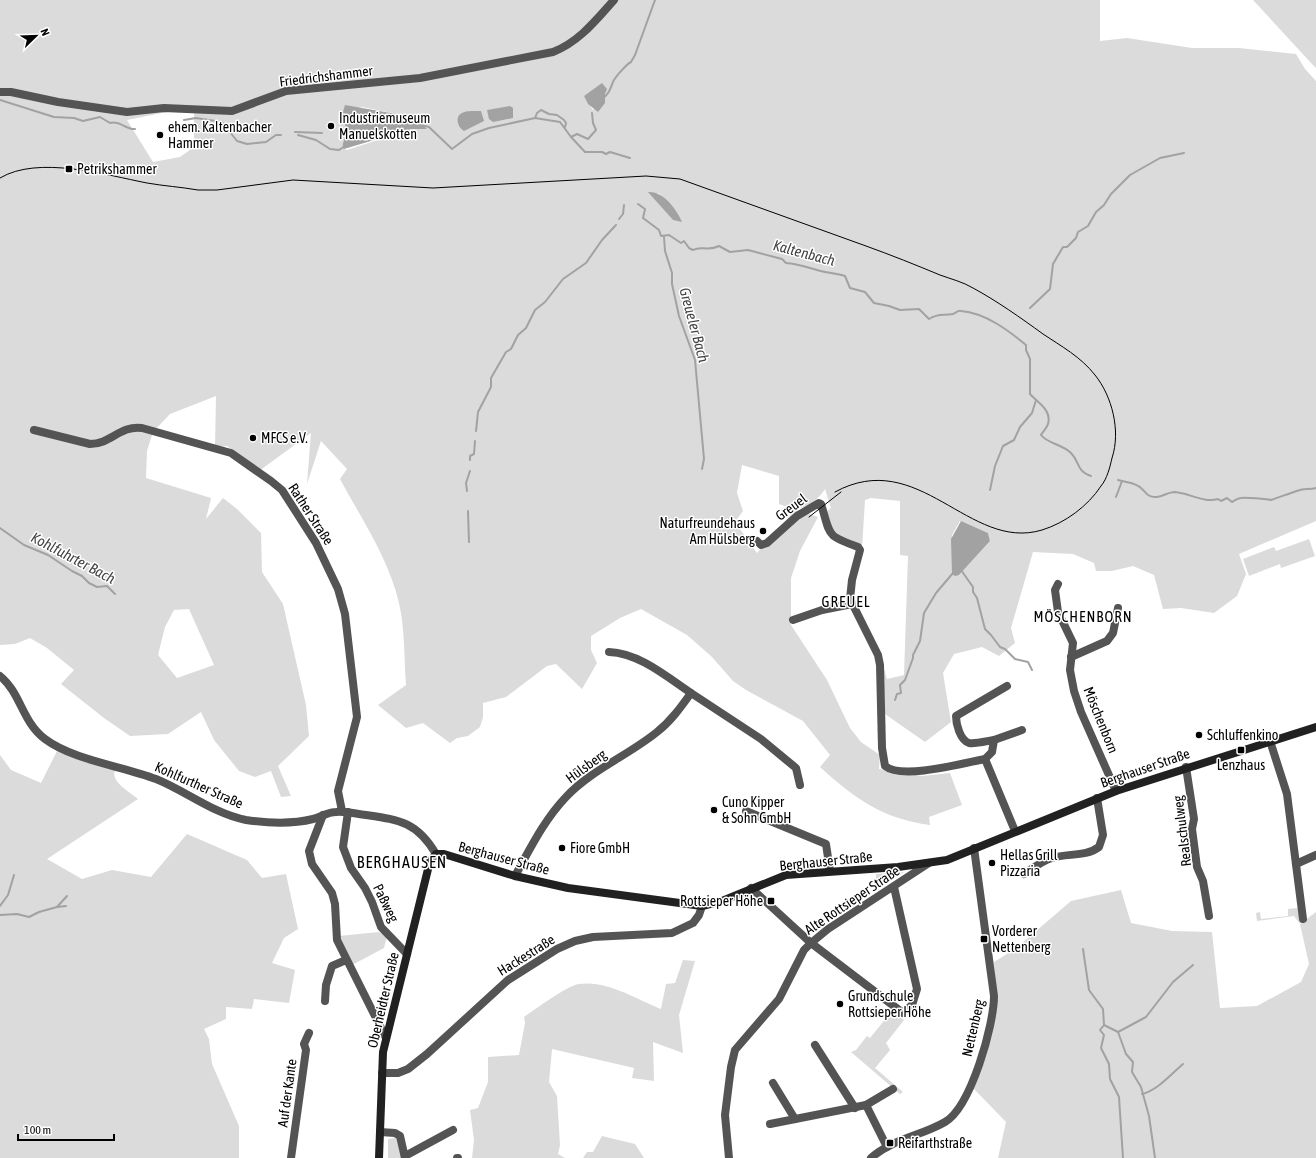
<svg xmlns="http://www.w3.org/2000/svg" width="1316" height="1158" font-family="'Asap Condensed',sans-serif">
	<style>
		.green { fill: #dbdbdb; fill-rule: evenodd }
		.water { fill: #a2a2a2 }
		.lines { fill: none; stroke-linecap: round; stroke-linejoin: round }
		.stream { stroke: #a2a2a2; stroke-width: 2 }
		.street { stroke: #545454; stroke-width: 8 }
		.secondary { stroke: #212121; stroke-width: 8 }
		.tram { stroke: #000; stroke-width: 1 }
		.poi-dot { fill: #000; stroke: #fff; stroke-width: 1.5 }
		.labels { text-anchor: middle; stroke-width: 3; stroke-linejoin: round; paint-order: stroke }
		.street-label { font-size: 14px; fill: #000; stroke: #fff }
		.poi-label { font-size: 14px; fill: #000; stroke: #fff; text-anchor: start }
		.water-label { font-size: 15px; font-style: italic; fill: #434343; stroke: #fff }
		.neighbourhood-label { font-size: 15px; letter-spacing: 1px; fill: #000; stroke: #fff }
		.quarter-label { font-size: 16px; letter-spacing: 1px; fill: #000; stroke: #fff }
	</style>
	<rect width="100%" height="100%" fill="#fff"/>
	<g class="green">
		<path d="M0,0H1100V41L1127,38L1192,48H1239L1296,54L1305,69L1316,81V521L1239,554L1246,574L1237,596L1214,613L1181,608L1163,609L1154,575L1133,566L1112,571H1096L1094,563L1073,554L1033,552L1011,628L1015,643L999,656L982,647L954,654L943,673L951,722L925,742L885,714L883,665L887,679L904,675L908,556L900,555V501L871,498L865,500L862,548L835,535L825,513L831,508L825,489C818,499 810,507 796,509L818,517L800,551L791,578V625L827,680L850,728L861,742L880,755L879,769L922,776L950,773L962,805L929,817L930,825C883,819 854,798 820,767L830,755L803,721L746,690L733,681L712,657L687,635L641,609L620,618L591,636V650L597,663L582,689L556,664L547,666L506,697L483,703V717L480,727L468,736L457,738L450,743L423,723L406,728L378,705L406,685C404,658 405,629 399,603C389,559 361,518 340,479L347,469L321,441L307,484L311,433L259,471L227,446L215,447L216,396L170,414L153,432L147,451L146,478L211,498L206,519L223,498L237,509L261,533L262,572L283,604L306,705L309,736L278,766L291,796L281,797L271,771L255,777L239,771L214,740L201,712L168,734L130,736L104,718L61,684L74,670L47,648L30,638L15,644L0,645ZM607,89L593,110L584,96ZM362,107L402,115L413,114L426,128L411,129L347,150L342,148L346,130L343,112ZM172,111L194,113V147L180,157L153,162L127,120ZM658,193L671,204L681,221L673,220L655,199ZM742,465L779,476V504L795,510L757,553L735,522L743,511L737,493ZM960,521L988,533L990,541L959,575L952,535ZM189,609L214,665L177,678L158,655L165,627L174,610Z"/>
		<path d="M1253,0H1316V68L1312,64Z"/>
		<path d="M1309,539L1315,556L1281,568L1280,564L1249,576L1243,559L1274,547L1276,551Z"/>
		<path d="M57,751L82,761L115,770C110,782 130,792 138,799L47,859L82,879L112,870L151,877L187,834L247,860L262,878L286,874L298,929L284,938L272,963L295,970L289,1003L254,999L252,1009L226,1007V1019L204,1029L209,1039L212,1064L239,1126V1158H0V755L11,770L41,783Z"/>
		<path d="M904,872L880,888L876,882V874Z"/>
		<path d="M1121,890L1131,923L1172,931L1212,932L1220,1008L1257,1006L1301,982L1309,964L1300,924L1294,916L1257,921L1256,913L1260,912L1261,919L1288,916V909L1297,908L1301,915L1300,924L1316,912V1158H998L1006,1122L974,1089L987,1048L997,1002L994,962L1015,949L1071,901Z"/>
		<path d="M379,932L387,936L384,948L352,965L339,936Z"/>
		<path d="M683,960L695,961L679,1015L683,1053L653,1042L654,1081L632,1078L634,1068L552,1049L549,1082L557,1096L560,1145L558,1154L565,1158H472L474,1140L470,1110L478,1108L488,1082V1057L519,1055L525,1023L524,1017C536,1009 566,986 579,984C607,980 636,999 661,1009L666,984L675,983Z"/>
		<path d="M892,1011L904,1020L886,1043L890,1050L875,1068L903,1092L900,1094L851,1052L856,1050L867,1036L870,1038Z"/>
		<path d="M602,1136L635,1144L644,1158H583L587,1152H593Z"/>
		<path d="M394,1138L398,1140L403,1158H388V1139Z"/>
	</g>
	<g class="water">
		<path d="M602,83L607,89L605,94V103L598,112L588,104L584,96Z"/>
		<path d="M345,105L402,115L413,114L427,129H411L344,149L342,148L346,130L343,112Z"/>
		<path d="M510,106L513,108V118L493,122L489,119L487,110Z"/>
		<path d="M481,111L484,121L464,131C461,129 459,127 458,123C455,109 472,111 481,111Z"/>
		<path d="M648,192C664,191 676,209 682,222L673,220Z"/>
		<path d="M961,521L988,533L990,541L959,575L955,576L952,574L951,539Z"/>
	</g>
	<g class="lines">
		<g class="stream">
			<path d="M603,98C611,93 610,87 614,80C617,75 627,64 631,62L635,55L655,0"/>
			<path d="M0,100L54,117L74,118L83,121L100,117L110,123C120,120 126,130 135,129"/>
			<path d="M535,118L537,113L541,110L549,114L557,115L564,120L566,123L565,127"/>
			<path d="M184,120L196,118L222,122L237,141L247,144L266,142L276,135H281"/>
			<path d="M421,125L429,127L452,149L472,134L489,128L535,118L560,122L571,137L585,152H602L606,154L610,152L630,158"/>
			<path d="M295,132L322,133"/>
			<path d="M298,135L316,140L330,149L339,150L342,148"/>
			<path d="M571,137L577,134L588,139L596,130L593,123L592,113"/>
			<path d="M638,204L645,209L643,218L659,230L661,236L669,235L681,243L684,241L689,248L693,250C702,245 707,252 719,246L730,252L748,250L782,259L786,263C800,264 805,267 817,270C826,273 836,273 845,276L850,288L865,292L874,303L889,306L900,310L919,309L929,319C939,313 943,316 953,314C956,313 958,310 961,311C986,313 1009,331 1026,345V350L1030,359V394C1038,403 1052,410 1048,424C1047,428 1043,431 1041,435C1048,444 1062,444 1071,453C1080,462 1076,471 1091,476"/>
			<path d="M619,219L623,214L624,205"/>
			<path d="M664,237L665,251L672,273V284L679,316L695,360L704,459L702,469"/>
			<path d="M1030,308L1050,289L1053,264L1063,247H1067L1076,238L1078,232L1088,226L1096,212L1104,205L1111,194L1130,175L1160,158L1184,153"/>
			<path d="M476,431L478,412L491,387V378L506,352L511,349L518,335L526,328L535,310L545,302L563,279L586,263L602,240L616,225"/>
			<path d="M470,460V456L474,454L475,441"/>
			<path d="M1118,480C1124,482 1131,482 1136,485C1142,487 1144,492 1148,495C1158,501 1166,492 1175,492C1189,493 1203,503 1218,499L1221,501L1227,498L1232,502C1234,501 1238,498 1241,498C1244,497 1268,499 1271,500C1280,497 1290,493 1300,490C1306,488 1310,490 1316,488"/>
			<path d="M990,490L995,466L1003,446L1014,440L1020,427L1032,413L1036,400"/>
			<path d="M467,491L466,483L470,471"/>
			<path d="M1116,497L1122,481"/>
			<path d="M468,511L469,542"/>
			<path d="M0,528L24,545L48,555L72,571L82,576L89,583L97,587L107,586L115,594"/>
			<path d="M961,570L973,587V592L977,598L985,629L991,635L1000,647L1005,649L1015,659L1028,662L1032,670"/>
			<path d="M895,700L897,694L901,693L900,685L905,680L913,658V655L920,641L924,613L936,593L953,573"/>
			<path d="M0,906L8,895L14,875"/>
			<path d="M57,907L66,906"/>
			<path d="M0,915L17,914L29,917L39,912L57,907L67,896"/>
			<path d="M1083,949L1089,990L1103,1009L1104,1025L1118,1032L1126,1054L1133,1062L1132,1072L1141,1087L1149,1116L1155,1158"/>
			<path d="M1104,1025L1100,1030L1104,1035L1101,1048L1109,1064L1110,1079L1119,1097L1123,1158"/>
			<path d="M1118,1032L1146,1017L1173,982L1193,965"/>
			<path d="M1142,1094C1158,1090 1171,1074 1183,1064"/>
		</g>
		<g class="street">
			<path d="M0,92H11L58,102L127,112L164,108L232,111L286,91L420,78L553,52C579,42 596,20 614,0"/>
			<path d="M34,430L90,444C111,444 120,425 142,428L231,453L271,481L282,490L316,543L338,589L345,614L357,717L338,791L342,811"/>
			<path d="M757,541L761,545L767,543L797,516L819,503L821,504C831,536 825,535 858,547L860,550L852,580L850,599L878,655L880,665L882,748L885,766C902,780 964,763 985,759L1015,831"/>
			<path d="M1058,584L1055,590L1058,612L1073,643L1070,670L1074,691L1081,712L1116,791"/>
			<path d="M793,620L822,610L852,604"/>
			<path d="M609,652C639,653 667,677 691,693"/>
			<path d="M1071,657L1107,641L1113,633L1118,608"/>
			<path d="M0,676C21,693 22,722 45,739C73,760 122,766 156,779C186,791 214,814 246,820C267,823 293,824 313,819C321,817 328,812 336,812C346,811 356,814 366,815C400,820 417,822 436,854"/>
			<path d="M994,740C987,741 976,744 969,743C960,740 956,724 956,716L1007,686"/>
			<path d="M1270,741L1287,794L1303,919"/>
			<path d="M985,759L992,752L994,740L1022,730"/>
			<path d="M1186,767L1194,819L1192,829L1197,867L1203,881L1209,916"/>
			<path d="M746,811L826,844L830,871"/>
			<path d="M348,812L343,847L351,868L365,888L372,902L381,927L407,954"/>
			<path d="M323,815L309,851L312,864L332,893L335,904L337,940L386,1038"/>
			<path d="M1296,864L1316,855"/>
			<path d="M1024,874C1034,867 1042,861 1052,858C1067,853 1086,857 1099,847L1103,835L1097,798"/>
			<path d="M515,876C530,849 544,820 566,797C591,770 629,755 657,732C671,721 681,707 691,693L761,739L796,768L800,785"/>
			<path d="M751,888L811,943L903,1013L912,1005L917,989L894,887"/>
			<path d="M325,1001L326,985L332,966L346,960"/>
			<path d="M815,1045L855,1108"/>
			<path d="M382,1073H398L408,1069L427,1054L508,980L557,949L575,941L593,937L672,933L693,923L699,915L702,906"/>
			<path d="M773,1083L795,1119"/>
			<path d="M866,1105L893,1089"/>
			<path d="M770,1124L866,1105L887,1147"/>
			<path d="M380,1132L395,1133L400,1136L405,1158"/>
			<path d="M405,1156L453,1130"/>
			<path d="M291,1158L306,1050L304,1044L309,1033"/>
			<path d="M457,1158H458"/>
			<path d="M729,1158L725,1115L731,1067L735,1050L779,999L804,950L811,943L828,929L929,863"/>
			<path d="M871,1158C892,1139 921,1136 945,1122C971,1107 994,1025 994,996L974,848"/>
		</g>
		<path class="secondary" d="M379,1158L383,1052L430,861L436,854H444L515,876L568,888L702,906L722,901L786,875L898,867L947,860L1116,791L1316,727"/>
		<g class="tram">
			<path d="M0,178C38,155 106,175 147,183C164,186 181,187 198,190H217L293,180L433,188L646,176L680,179C742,201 804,224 866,246C891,255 916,265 940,275C951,279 963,282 973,288C997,301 1021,318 1043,334C1061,346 1081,357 1095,375C1112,396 1121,431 1112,458C1110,467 1107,479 1101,486C1088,506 1065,523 1042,530C969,552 919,446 835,492"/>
			<path d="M809,517L841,492"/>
		</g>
	</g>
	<g class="poi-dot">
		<circle cx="331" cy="126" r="4"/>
		<circle cx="160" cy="135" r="4"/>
		<rect x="65" y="165" width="8" height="8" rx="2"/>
		<circle cx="253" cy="438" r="4"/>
		<circle cx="763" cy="531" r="4"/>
		<circle cx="1199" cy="735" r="4"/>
		<rect x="1237" y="746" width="8" height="8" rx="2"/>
		<circle cx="714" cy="810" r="4"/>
		<circle cx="562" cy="848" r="4"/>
		<circle cx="992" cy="863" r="4"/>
		<rect x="767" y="897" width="8" height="8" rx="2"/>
		<rect x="980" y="935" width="8" height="8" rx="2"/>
		<circle cx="840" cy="1004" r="4"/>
		<rect x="886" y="1139" width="8" height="8" rx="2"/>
	</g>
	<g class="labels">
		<g class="street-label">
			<text transform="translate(326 76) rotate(-7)" y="5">Friedrichshammer</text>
			<text transform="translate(791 507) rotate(-36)" y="5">Greuel</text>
			<text transform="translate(311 514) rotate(57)" y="5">Rather Straße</text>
			<text transform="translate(1101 720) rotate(68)" y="5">Möschenborn</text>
			<text transform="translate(586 766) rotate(-36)" y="5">Hülsberg</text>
			<text transform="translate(1145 768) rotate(-19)" y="5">Berghauser Straße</text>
			<text transform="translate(199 785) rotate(24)" y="5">Kohlfurther Straße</text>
			<text transform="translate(1182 831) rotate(-97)" y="5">Realschulweg</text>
			<text transform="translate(504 858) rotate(15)" y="5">Berghauser Straße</text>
			<text transform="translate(826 861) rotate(-6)" y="5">Berghauser Straße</text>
			<text transform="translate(852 900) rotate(-34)" y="5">Alte Rottsieper Straße</text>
			<text transform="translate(386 903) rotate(64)" y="5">Paßweg</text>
			<text transform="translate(526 955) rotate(-32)" y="5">Hackestraße</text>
			<text transform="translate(383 1000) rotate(-77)" y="5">Oberheidter Straße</text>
			<text transform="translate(973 1028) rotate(-77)" y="5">Nettenberg</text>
			<text transform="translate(287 1093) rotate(-82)" y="5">Auf der Kante</text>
		</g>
		<g class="poi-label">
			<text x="339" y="123">Industriemuseum<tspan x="339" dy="16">Manuelskotten</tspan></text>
			<text x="168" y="132">ehem. Kaltenbacher<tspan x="168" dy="16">Hammer</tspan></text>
			<text x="77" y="174">Petrikshammer</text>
			<text x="261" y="443">MFCS e.V.</text>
			<text x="755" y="528" text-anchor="end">Naturfreundehaus<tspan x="755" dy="16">Am Hülsberg</tspan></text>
			<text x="1207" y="740">Schluffenkino</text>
			<text x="1241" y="770" text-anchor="middle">Lenzhaus</text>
			<text x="722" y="807">Cuno Kipper<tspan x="722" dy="16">&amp; Sohn GmbH</tspan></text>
			<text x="570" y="853">Fiore GmbH</text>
			<text x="1000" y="860">Hellas Grill<tspan x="1000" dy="16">Pizzaria</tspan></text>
			<text x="763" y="906" text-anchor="end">Rottsieper Höhe</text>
			<text x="992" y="936">Vorderer<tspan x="992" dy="16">Nettenberg</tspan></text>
			<text x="848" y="1001">Grundschule<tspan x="848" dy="16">Rottsieper Höhe</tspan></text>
			<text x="898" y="1148">Reifarthstraße</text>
		</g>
		<g class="water-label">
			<text transform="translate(804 253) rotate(15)" y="5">Kaltenbach</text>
			<text transform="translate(694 325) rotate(75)" y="5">Greueler Bach</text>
			<text transform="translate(73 558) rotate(28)" y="5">Kohlfuhrter Bach</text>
		</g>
		<g class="neighbourhood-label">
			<text x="846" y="607">GREUEL</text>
			<text x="1083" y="622">MÖSCHENBORN</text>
		</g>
		<g class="quarter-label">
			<text x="402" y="868">BERGHAUSEN</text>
		</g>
	</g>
	<g transform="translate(36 36) rotate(67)" stroke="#ffffff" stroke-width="3" paint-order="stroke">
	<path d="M0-3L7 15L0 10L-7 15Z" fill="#000000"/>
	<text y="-6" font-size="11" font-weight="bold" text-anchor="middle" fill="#000000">N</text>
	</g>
	<path d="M18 1134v6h96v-6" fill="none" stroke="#000000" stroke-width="2"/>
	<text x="24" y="1134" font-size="12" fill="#000000" stroke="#ffffff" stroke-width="3" paint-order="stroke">100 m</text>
</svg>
